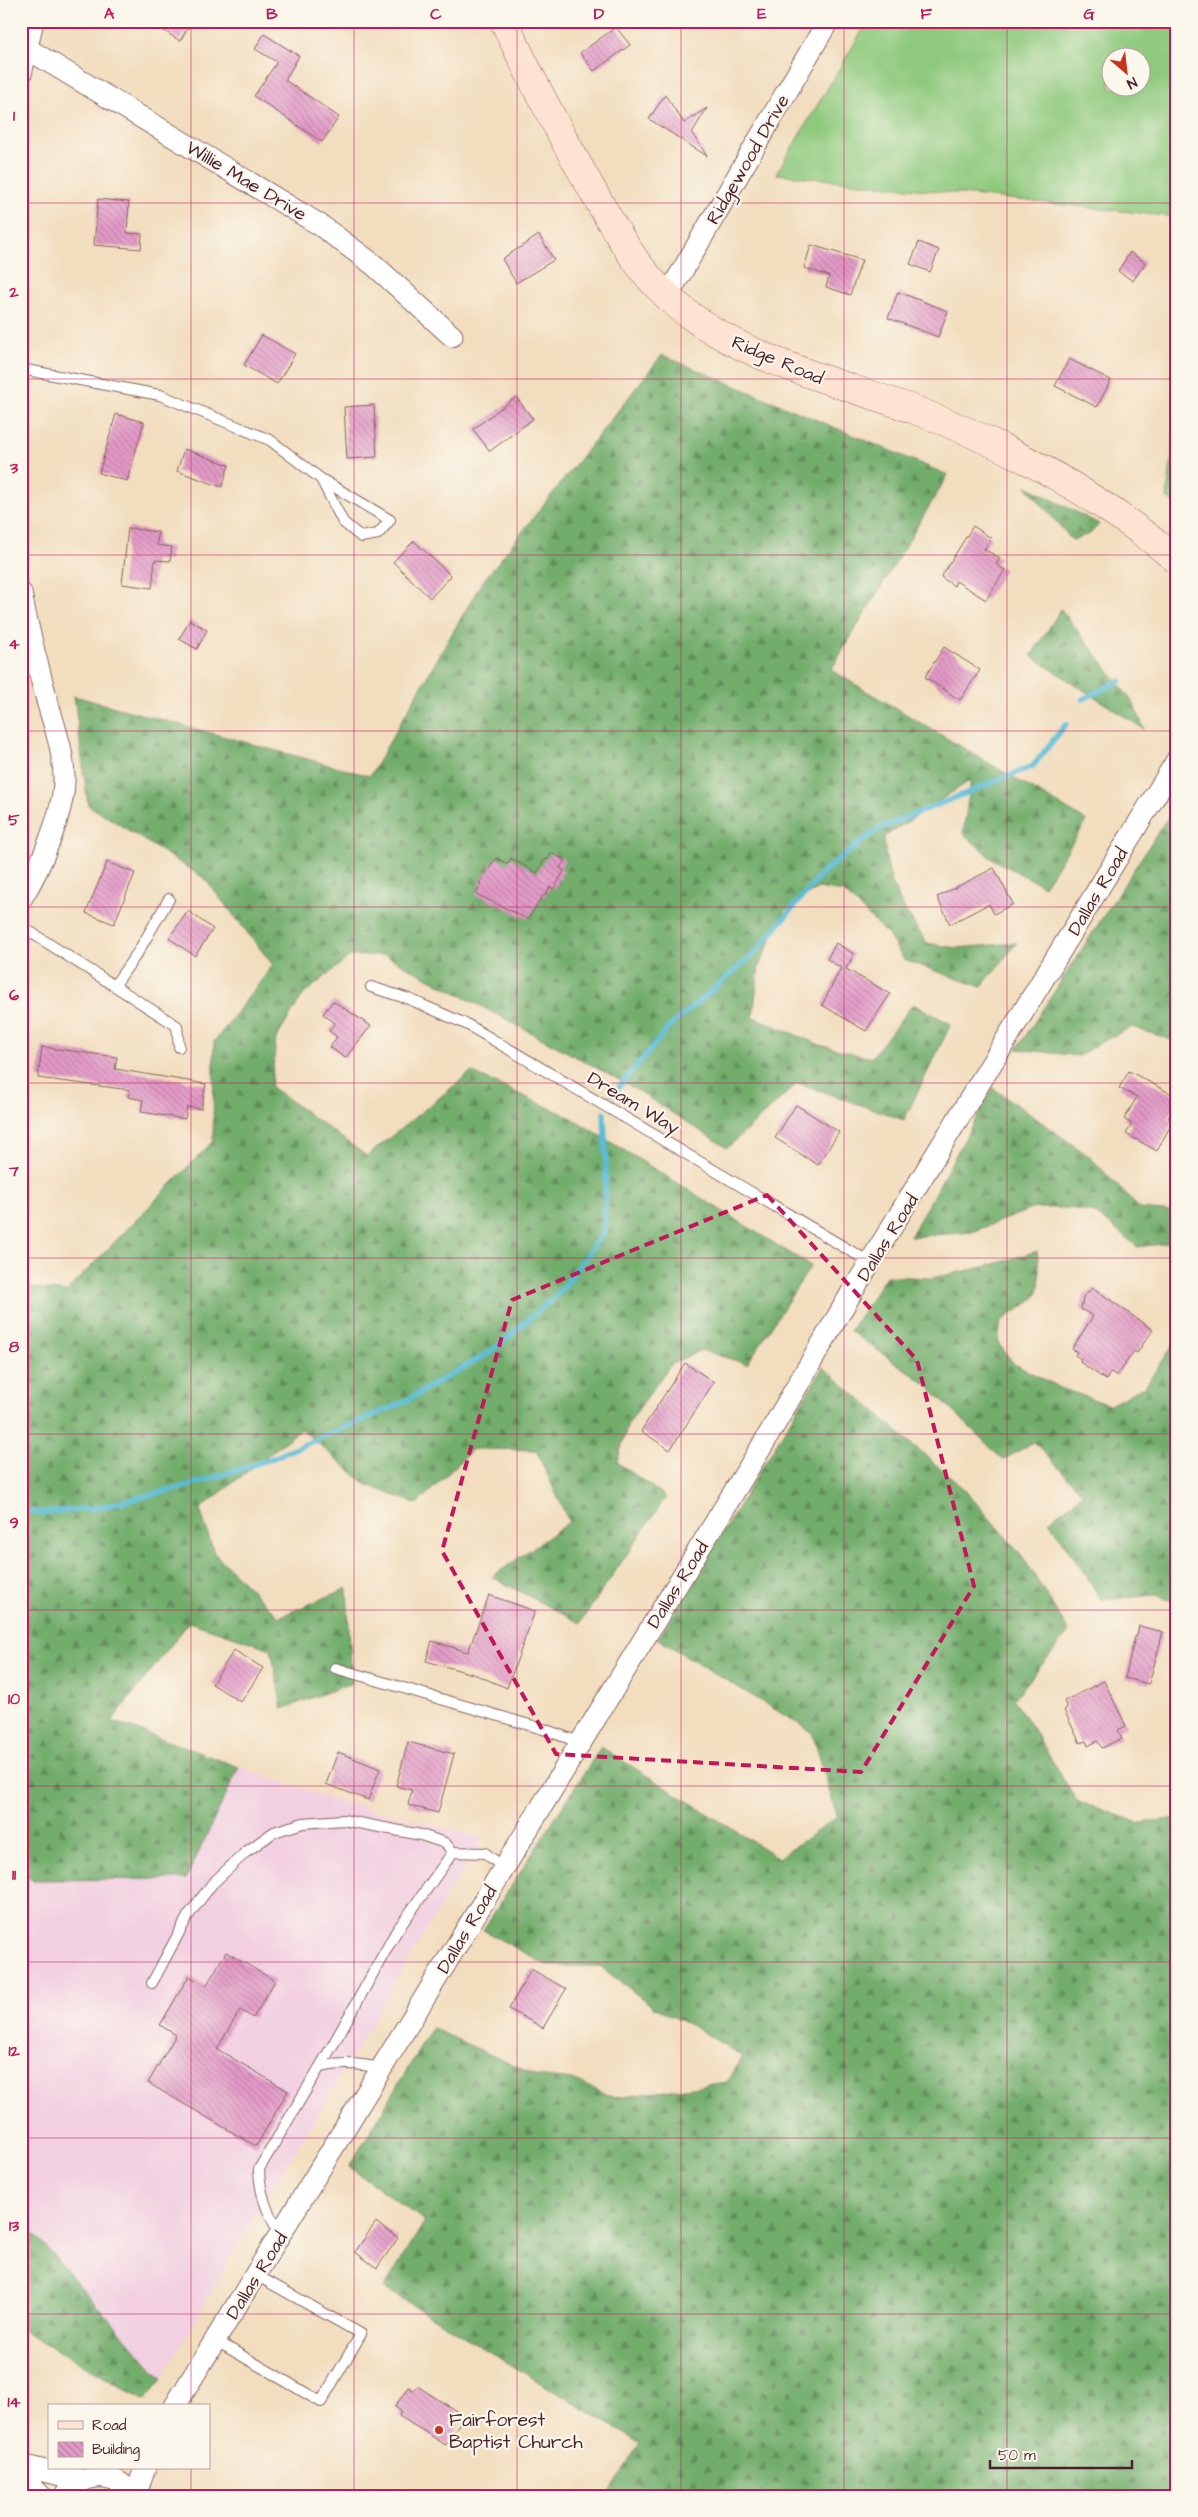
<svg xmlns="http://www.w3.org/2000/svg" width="1198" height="2517" font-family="'Architects Daughter',sans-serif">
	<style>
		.built { fill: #f2cfe1 }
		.grass { fill: #8ec97d; stroke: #6c7454; fill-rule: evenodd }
		.forest { fill: url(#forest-firs); stroke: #5e664c }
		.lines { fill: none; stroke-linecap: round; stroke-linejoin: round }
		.stream { stroke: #58bbd7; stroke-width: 5.5 }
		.building { fill: url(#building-back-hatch) }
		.lane-casing { stroke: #85625e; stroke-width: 12 }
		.street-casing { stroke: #85625e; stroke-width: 23 }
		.secondary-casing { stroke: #85625e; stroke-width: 29 }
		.lane { stroke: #fff; stroke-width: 10 }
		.street { stroke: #fff; stroke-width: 21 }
		.secondary { stroke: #fee3d2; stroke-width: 28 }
		.marked { fill: none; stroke: #c2185b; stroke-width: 4; stroke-dasharray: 10 6; stroke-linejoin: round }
		.grid { fill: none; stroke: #c2185b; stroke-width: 1; stroke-opacity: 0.55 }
		.poi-dot { fill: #c8321e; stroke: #fbf7ec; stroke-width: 2 }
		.labels { text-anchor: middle; stroke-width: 4.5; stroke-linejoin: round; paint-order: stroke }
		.street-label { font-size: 19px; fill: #4a1f2b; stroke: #fbf7ec }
		.poi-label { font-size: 19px; fill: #4a1f2b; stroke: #fbf7ec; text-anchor: start }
		.neatline { fill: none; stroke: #c2185b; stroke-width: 2 }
		.grid-label { font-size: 16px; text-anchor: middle; font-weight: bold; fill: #c2185b }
	</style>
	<defs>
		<pattern id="forest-firs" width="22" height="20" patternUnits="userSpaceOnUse" patternTransform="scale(1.25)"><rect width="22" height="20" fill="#72ad6c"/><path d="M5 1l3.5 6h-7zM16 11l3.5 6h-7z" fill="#608c59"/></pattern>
		<pattern id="building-back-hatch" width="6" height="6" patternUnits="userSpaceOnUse" patternTransform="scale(1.25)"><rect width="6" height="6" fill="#e39ac7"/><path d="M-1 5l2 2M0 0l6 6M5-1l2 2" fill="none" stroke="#ba7da2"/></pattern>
	</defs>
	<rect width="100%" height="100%" fill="#fbf7ec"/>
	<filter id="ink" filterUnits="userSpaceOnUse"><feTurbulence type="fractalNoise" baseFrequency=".02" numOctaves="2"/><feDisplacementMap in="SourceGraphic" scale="10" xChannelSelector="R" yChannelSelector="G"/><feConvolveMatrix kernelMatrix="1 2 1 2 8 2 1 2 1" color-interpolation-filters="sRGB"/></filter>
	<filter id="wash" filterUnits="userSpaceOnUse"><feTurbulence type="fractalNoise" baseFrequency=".0096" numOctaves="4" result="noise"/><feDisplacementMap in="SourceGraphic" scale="20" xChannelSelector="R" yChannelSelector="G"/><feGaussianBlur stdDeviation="1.12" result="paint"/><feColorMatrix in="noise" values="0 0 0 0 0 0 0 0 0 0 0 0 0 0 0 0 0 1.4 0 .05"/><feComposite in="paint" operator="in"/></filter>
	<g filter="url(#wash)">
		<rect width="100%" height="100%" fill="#f2ddbe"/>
		<path class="built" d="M239,1767L334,1800L483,1838L437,1912L316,2118L257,2212L162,2379L21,2219V1876L35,1880L186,1879Z"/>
		<g class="grass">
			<path d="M868,21H1177V217L776,174ZM1110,58H1140V88H1110Z"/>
			<path d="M1177,410V505L1167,498Z"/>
		</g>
		<g class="forest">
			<path d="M662,355L948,475L831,670L1087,821L1044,886L992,859L963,833L971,780L884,837C887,886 900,903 927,943L956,948L1017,943L981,987L904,960L888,935L844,892L818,888L785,910L759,966L753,1017L820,1045L871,1058L913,1004L951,1024L904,1120L798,1083L727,1148L627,1084L385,955L350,956L303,995L276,1039L271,1087L367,1156L471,1072L572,1118L811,1266L747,1364L701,1350L670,1365L628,1424L617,1462L666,1497L580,1623L492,1577L569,1522L536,1450L473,1449L417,1504L367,1485L301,1429L200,1509L214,1553L279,1617L347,1588L352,1683L282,1709L271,1649L189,1622L112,1721L239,1767L186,1879L34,1880L21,1876V1286L66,1292L213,1141L214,1042L273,965L204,878L88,805L74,696L370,776L480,585Z"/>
			<path d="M1025,485L1099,524L1090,534L1072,540Z"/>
			<path d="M1061,609L1134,704L1144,729L1031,656Z"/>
			<path d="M1177,803V1042L1132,1027L1099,1043L1079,1056L1017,1049Z"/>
			<path d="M993,1088L1089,1156L1140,1209L1177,1212V1242L1138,1247L1095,1213L1070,1208H1034L972,1232L910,1237Z"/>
			<path d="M1037,1251C1043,1302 1041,1294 1001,1321L998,1343L1014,1364L1063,1389L1110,1405L1145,1386L1177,1340V1603L1156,1595L1102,1600L1049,1521L1083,1494L1034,1442L1003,1460L926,1384L850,1331L886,1276L931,1278L988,1266Z"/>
			<path d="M823,1367L965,1490L1023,1557L1069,1632L1014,1699L1077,1801L1140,1823L1177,1818V2496H606L640,2443L384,2288L425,2221L349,2167L432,2028L537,2076L573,2080L615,2098L727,2082L743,2057L698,2029L653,2007L600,1966H548L483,1930L601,1747L779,1858L837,1817L812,1732L658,1639Z"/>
			<path d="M21,2219L162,2379L145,2401L21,2329Z"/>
		</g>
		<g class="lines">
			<g class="stream">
				<path d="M1083,699L1120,681"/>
				<path d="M613,1094L670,1026L753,955L823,872L878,829L1033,766L1066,724"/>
				<path d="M21,1510L40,1513L96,1508L187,1486L268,1460L402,1403L492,1351L559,1293L604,1232L606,1163L604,1113"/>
			</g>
		</g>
		<g id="blocks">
			<g class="building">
				<path d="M149,21H192L180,41Z"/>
				<path d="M616,27L630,45L594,71L580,53Z"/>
				<path d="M264,34L299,56L285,80L339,117L322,142L254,96L277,62L255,49Z"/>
				<path d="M665,95L684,123L707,108L692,133L707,156L649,119Z"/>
				<path d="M98,199L129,202L127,233L142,234L141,249L94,245Z"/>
				<path d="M539,235L554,260L516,283L502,259Z"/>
				<path d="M919,242L939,250L930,272L910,264Z"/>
				<path d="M811,245L862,260L850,295L826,287L829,276L804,268Z"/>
				<path d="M1130,252L1145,263L1133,281L1118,271Z"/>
				<path d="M898,292L948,311L938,337L888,318Z"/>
				<path d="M262,335L295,354L277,384L244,365Z"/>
				<path d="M1069,359L1111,380L1097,407L1055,386Z"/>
				<path d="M516,397L533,419L490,451L473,429Z"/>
				<path d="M374,405L377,457L347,459L344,407Z"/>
				<path d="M116,414L144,422L127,481L99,473Z"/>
				<path d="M184,449L229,465L222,487L177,471Z"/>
				<path d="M973,526L991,538L984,549L1000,558L996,564L1005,570L986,600L956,581L954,586L941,577Z"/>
				<path d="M128,528L158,532L157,545L172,547L170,561L155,560L152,588L122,584Z"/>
				<path d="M414,541L451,576L430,598L393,562Z"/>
				<path d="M190,620L207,630L197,649L179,639Z"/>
				<path d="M944,647L980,670L960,700L925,677Z"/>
				<path d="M551,853L565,860L560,868L564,871L554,889L550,887L545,896L543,895L528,919L476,894L481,885L479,884L496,858L508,864L511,858L537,873L545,859L547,860Z"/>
				<path d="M107,862L135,873L114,924L86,913Z"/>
				<path d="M994,868L1013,904L994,914L989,904L950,924L937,897Z"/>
				<path d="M188,911L213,929L195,956L169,938Z"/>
				<path d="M836,943L854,954L846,969L890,994L866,1031L822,1005L841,968L827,959Z"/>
				<path d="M333,1001L371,1026L345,1058L330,1047L337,1037L329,1031L335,1023L323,1014Z"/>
				<path d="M42,1047L117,1057L115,1069L206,1084L201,1109L187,1107L185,1119L141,1112L143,1100L128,1097L130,1090L38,1078Z"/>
				<path d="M1129,1071L1177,1097V1103L1168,1118L1173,1121L1157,1151L1126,1134L1132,1124L1124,1119L1137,1097L1119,1088Z"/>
				<path d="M796,1105L839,1132L818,1165L775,1138Z"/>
				<path d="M1093,1288L1153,1330L1137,1353L1134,1351L1117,1376L1111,1372L1106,1380L1080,1362L1081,1359L1075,1355L1077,1352L1072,1349L1093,1316L1081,1309L1083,1297Z"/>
				<path d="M685,1363L714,1382L670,1450L641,1431Z"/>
				<path d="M489,1595L535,1611L507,1688L476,1675L426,1661L432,1641L468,1652Z"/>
				<path d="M1139,1626L1163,1632L1149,1684L1125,1678L1135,1637L1137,1636Z"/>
				<path d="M234,1650L263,1668L241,1702L212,1684Z"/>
				<path d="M1104,1681L1126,1726L1118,1730L1122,1738L1102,1748L1097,1741L1088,1746L1086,1741L1080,1743L1064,1710L1067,1708L1064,1701Z"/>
				<path d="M408,1742L454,1754L438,1813L408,1805L412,1790L396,1786Z"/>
				<path d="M338,1752L380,1769L368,1800L326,1784Z"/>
				<path d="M226,1952L275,1981L253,2018L240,2010L217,2049L288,2091L256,2146L148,2083L176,2035L160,2025L189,1976L206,1986Z"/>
				<path d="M531,1969L566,1989L543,2028L509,2009Z"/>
				<path d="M376,2222L398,2238L377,2268L355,2252Z"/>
				<path d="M417,2386L464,2416L446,2445L399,2416L401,2411L395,2407L408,2387L414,2391Z"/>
			</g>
		</g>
	</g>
	<g filter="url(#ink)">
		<use href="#blocks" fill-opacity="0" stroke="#85625e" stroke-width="1"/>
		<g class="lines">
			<defs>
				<g id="lane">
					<path d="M21,369L160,395L270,440L321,479L390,520L378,534L361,537L343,522L321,479"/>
					<path d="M21,926L177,1026L179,1047"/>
					<path d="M114,986L138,952L169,899"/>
					<path d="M371,987L409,999L468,1025L871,1263"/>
					<path d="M335,1668L543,1729L579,1742"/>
					<path d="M152,1983L188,1916L212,1884L246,1852L274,1832L303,1823L343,1820L421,1835L445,1843L453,1852"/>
					<path d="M320,2067C341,2062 359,2063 380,2068"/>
					<path d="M280,2235C267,2211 260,2196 259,2169L334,2043L396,1932L453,1852L485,1853L503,1867"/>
					<path d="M215,2340L321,2402L361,2334L256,2275"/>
				</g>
				<g id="street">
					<path d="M26,48L320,225L374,265L452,336"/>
					<path d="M21,74L33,21"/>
					<path d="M667,297L828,21"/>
					<path d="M21,593C28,631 38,667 48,704C55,728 64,753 64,778C65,811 39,871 21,899"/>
					<path d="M175,2406L762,1446L852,1292L1177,760"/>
					<path d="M21,2465L81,2480"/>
					<path d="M21,2476L41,2496"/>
					<path d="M65,2496C82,2473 115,2468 132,2496"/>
					<path d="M135,2496L145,2468"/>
				</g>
				<path id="secondary" d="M504,21C531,80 562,137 594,193C615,229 636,268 667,296C732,358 834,380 915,410C1010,446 1099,495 1177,560"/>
			</defs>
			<use href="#lane" class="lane-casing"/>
			<use href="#street" class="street-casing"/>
			<use href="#secondary" class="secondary-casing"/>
			<use href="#lane" class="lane"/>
			<use href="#street" class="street"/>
			<use href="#secondary" class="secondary"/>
		</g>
	</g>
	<path class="marked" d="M767,1195L917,1360L974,1586L861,1772L556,1754L442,1551L512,1300Z"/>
	<path class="grid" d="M191,21V2406M354,21V2496M517,21V2496M681,21V2496M844,21V2496M1007,21V2496M21,203H1177M21,379H1177M21,555H1177M21,731H1177M21,907H1177M21,1083H1177M21,1258H1177M21,1434H1177M21,1610H1177M21,1786H1177M21,1962H1177M21,2138H1177M21,2314H1177M191,2468V2496"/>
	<circle class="poi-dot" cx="439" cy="2430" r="5"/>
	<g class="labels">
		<g class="street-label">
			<text transform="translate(747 159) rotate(-60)" y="7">Ridgewood Drive</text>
			<text transform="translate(247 180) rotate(31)" y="7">Willie Mae Drive</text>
			<text transform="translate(778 359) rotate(23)" y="7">Ridge Road</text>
			<text transform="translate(1097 891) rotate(-59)" y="7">Dallas Road</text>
			<text transform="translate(634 1102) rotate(31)" y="7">Dream Way</text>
			<text transform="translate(887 1237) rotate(-58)" y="7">Dallas Road</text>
			<text transform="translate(677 1584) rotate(-58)" y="7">Dallas Road</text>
			<text transform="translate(466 1929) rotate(-59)" y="7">Dallas Road</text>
			<text transform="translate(256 2275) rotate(-58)" y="7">Dallas Road</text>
		</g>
		<g class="poi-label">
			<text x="449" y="2426">Fairforest<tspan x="449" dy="22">Baptist Church</tspan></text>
		</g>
	</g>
	<rect width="1198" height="2517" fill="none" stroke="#fbf7ec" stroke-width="55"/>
	<rect x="48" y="2404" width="162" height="65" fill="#fbf7ec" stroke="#b4a19f"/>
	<rect x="58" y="2421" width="25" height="8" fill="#fee3d2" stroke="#b4a19f"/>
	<text x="92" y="2430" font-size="15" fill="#4a1f2b">Road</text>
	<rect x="58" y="2442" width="25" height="15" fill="url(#building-back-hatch)" stroke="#b4a19f"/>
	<text x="92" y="2454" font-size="15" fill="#4a1f2b">Building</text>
	<g transform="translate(1126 72) rotate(152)"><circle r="24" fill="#fbf7ec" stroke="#b4a19f"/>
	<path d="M0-4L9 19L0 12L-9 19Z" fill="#c8321e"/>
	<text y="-8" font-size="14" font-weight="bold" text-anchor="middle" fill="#4a1f2b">N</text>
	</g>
	<path d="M990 2460v8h142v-8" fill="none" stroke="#4a1f2b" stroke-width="2.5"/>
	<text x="998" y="2460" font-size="15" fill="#4a1f2b" stroke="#fbf7ec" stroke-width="4" paint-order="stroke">50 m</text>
	<rect x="28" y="28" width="1142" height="2462" class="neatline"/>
	<g class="grid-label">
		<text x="109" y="19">A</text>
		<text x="272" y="19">B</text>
		<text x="436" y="19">C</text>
		<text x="599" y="19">D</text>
		<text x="762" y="19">E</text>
		<text x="926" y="19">F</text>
		<text x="1089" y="19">G</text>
		<text x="14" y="121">1</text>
		<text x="14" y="297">2</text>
		<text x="14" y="473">3</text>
		<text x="14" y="649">4</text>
		<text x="14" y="825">5</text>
		<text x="14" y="1000">6</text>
		<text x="14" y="1176">7</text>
		<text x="14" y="1352">8</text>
		<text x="14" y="1528">9</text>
		<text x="14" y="1704">10</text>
		<text x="14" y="1880">11</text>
		<text x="14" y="2056">12</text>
		<text x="14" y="2231">13</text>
		<text x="14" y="2407">14</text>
	</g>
</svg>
